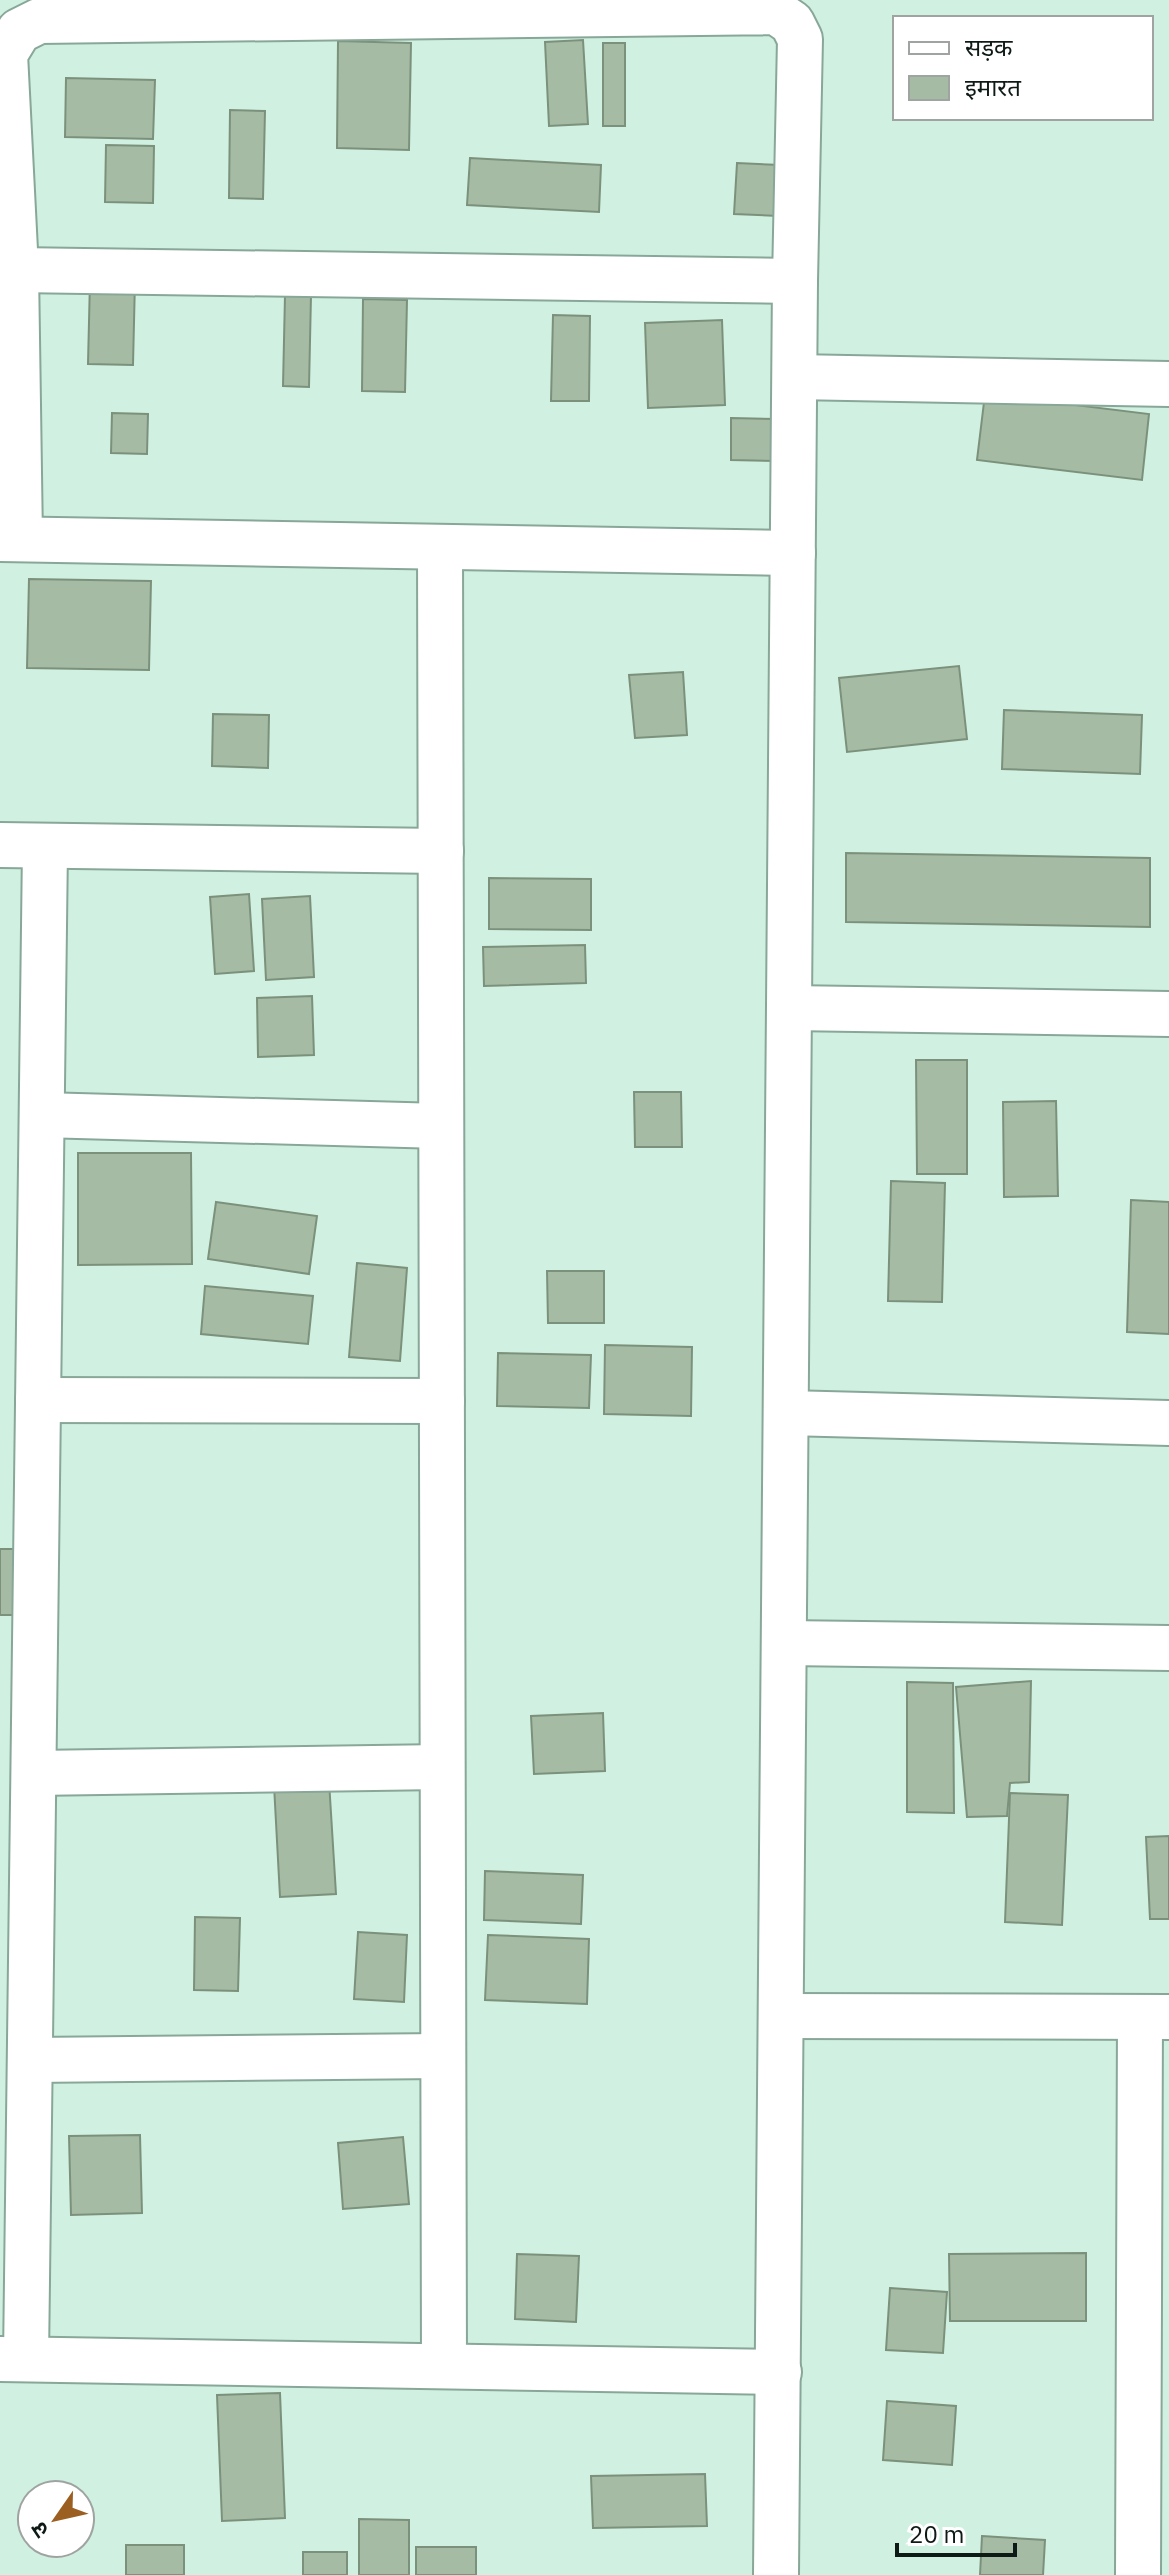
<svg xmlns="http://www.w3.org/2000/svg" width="1169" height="2575" font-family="'IBM Plex Sans','Noto Sans Devanagari',sans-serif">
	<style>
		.building { fill: #a5bba4; stroke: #7c917b; stroke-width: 2 }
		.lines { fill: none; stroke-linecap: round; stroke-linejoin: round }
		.street-casing { stroke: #88a798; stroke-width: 48 }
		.street { stroke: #fff; stroke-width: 44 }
	</style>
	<rect width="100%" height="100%" fill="#d0f1e1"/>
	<g class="building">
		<path d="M583,40L588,124L549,126L545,42Z"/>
		<path d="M338,41L411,43L409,150L337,148Z"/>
		<rect x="603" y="43" width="22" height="83"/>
		<path d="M66,78L155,80L153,139L65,137Z"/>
		<path d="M230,110L265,111L263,199L229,198Z"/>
		<path d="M106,145L154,146L153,203L105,202Z"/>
		<path d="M470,158L601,165L599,212L467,205Z"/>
		<path d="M737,163L780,165L778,216L734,214Z"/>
		<path d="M90,280H135L133,365L88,364Z"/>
		<path d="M285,295H311L309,387L283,386Z"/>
		<path d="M363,299L407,300L405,392L362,391Z"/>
		<path d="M553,315L590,316L589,401H551Z"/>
		<path d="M722,320L725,405L648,408L645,323Z"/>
		<path d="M985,394L1149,414L1142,480L977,460Z"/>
		<path d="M112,413L148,414L147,454L111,453Z"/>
		<path d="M731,418L776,419L775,461L731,460Z"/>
		<path d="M29,579L151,581L149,670L27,668Z"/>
		<path d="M959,666L967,739L847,752L839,678Z"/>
		<path d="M683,672L687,735L635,738L629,675Z"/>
		<path d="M1004,710L1142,715L1140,774L1002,769Z"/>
		<path d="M213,714L269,715L268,768L212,766Z"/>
		<path d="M846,853L1150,858V927L846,922Z"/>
		<path d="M489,878L591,879V930L489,929Z"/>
		<path d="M249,894L254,971L215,974L210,897Z"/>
		<path d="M310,896L314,977L266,980L262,899Z"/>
		<path d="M585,945L586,983L484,986L483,947Z"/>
		<path d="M312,996L314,1055L258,1057L257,998Z"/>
		<path d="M916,1060H967V1174H917Z"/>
		<path d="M634,1092H681L682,1147H635Z"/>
		<path d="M1056,1101L1058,1196L1004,1197L1003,1102Z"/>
		<path d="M78,1153H191L192,1264L78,1265Z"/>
		<path d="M891,1181L945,1183L942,1302L888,1301Z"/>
		<path d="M1131,1200L1169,1202V1334L1127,1332Z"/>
		<path d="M216,1202L317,1216L309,1274L208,1259Z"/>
		<path d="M357,1263L407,1268L400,1361L349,1357Z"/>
		<path d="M547,1271H604V1323H548Z"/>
		<path d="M205,1286L313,1296L308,1344L201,1334Z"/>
		<path d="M605,1345L692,1347L691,1416L604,1414Z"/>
		<path d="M498,1353L591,1355L589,1408L497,1406Z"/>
		<path d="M0,1549H18L17,1615H0Z"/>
		<path d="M1031,1681L1029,1782L1010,1783L1007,1816L967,1817L956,1687Z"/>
		<path d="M907,1682L953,1683L954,1813L907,1812Z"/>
		<path d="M603,1713L605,1771L534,1774L531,1716Z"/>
		<path d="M329,1781L336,1894L280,1897L274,1785Z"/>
		<path d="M1010,1793L1068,1795L1062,1925L1005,1922Z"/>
		<path d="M1169,1836V1919H1150L1146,1837Z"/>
		<path d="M485,1871L583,1875L581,1924L484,1920Z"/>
		<path d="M195,1917L240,1918L238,1991L194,1990Z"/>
		<path d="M358,1932L407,1935L404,2002L354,1999Z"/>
		<path d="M488,1935L589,1939L587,2004L485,2000Z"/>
		<path d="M140,2135L142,2213L71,2215L69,2136Z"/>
		<path d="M403,2137L409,2204L343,2209L338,2143Z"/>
		<path d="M1086,2253V2321H950L949,2254Z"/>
		<path d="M517,2254L579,2256L576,2322L515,2319Z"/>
		<path d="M890,2288L947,2292L943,2353L886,2350Z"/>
		<path d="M280,2393L285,2518L222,2521L217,2395Z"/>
		<path d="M887,2401L956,2406L952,2465L883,2460Z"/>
		<path d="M705,2474L707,2526L593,2528L591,2476Z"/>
		<path d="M359,2519L409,2520V2575H359Z"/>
		<path d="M982,2536L1045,2540L1043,2575H980Z"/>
		<rect x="126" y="2545" width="58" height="30"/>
		<rect x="416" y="2547" width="60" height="28"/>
		<rect x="303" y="2552" width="44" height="23"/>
	</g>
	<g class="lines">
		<defs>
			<g id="street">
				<path d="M16,270L795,281"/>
				<path d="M795,377L1169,384"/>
				<path d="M0,539L793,553"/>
				<path d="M20,539L16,270L5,54L19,31L39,21L776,12L792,23L800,39L795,281L776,2575"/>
				<path d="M440,547L444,2366"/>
				<path d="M0,845L441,851"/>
				<path d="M790,1008L1169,1014"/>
				<path d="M42,1115L441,1126"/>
				<path d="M38,1400L442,1401"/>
				<path d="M787,1413L1169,1423"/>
				<path d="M785,1643L1169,1648"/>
				<path d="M34,1773L442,1767"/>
				<path d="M782,2016L1167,2017"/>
				<path d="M30,2060L443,2056"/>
				<path d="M0,2359L779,2372"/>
				<path d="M26,2359L45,847"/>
				<path d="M1138,2575L1140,2017"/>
			</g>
		</defs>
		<use href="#street" class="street-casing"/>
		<use href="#street" class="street"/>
	</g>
	<rect x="893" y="16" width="260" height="104" fill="#ffffff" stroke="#9fa3a1" stroke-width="2"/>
	<rect x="909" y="42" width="40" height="12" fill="#ffffff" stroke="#9fa3a1" stroke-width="2"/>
	<text x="965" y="56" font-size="24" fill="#0e1a15">सड़क</text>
	<rect x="909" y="76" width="40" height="24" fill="#a5bba4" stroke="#9fa3a1" stroke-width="2"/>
	<text x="965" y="96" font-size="24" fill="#0e1a15">इमारत</text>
	<g transform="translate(56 2519) rotate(236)"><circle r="38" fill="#ffffff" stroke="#9fa3a1" stroke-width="2"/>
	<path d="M0-6L14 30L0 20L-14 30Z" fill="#9b5f21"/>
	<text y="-12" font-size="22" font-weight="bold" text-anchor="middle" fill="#0e1a15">उ</text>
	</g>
	<path d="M897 2543v12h118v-12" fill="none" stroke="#0e1a15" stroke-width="4"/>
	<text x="909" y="2543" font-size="24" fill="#0e1a15" stroke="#ffffff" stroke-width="6" paint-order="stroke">20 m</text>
</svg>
